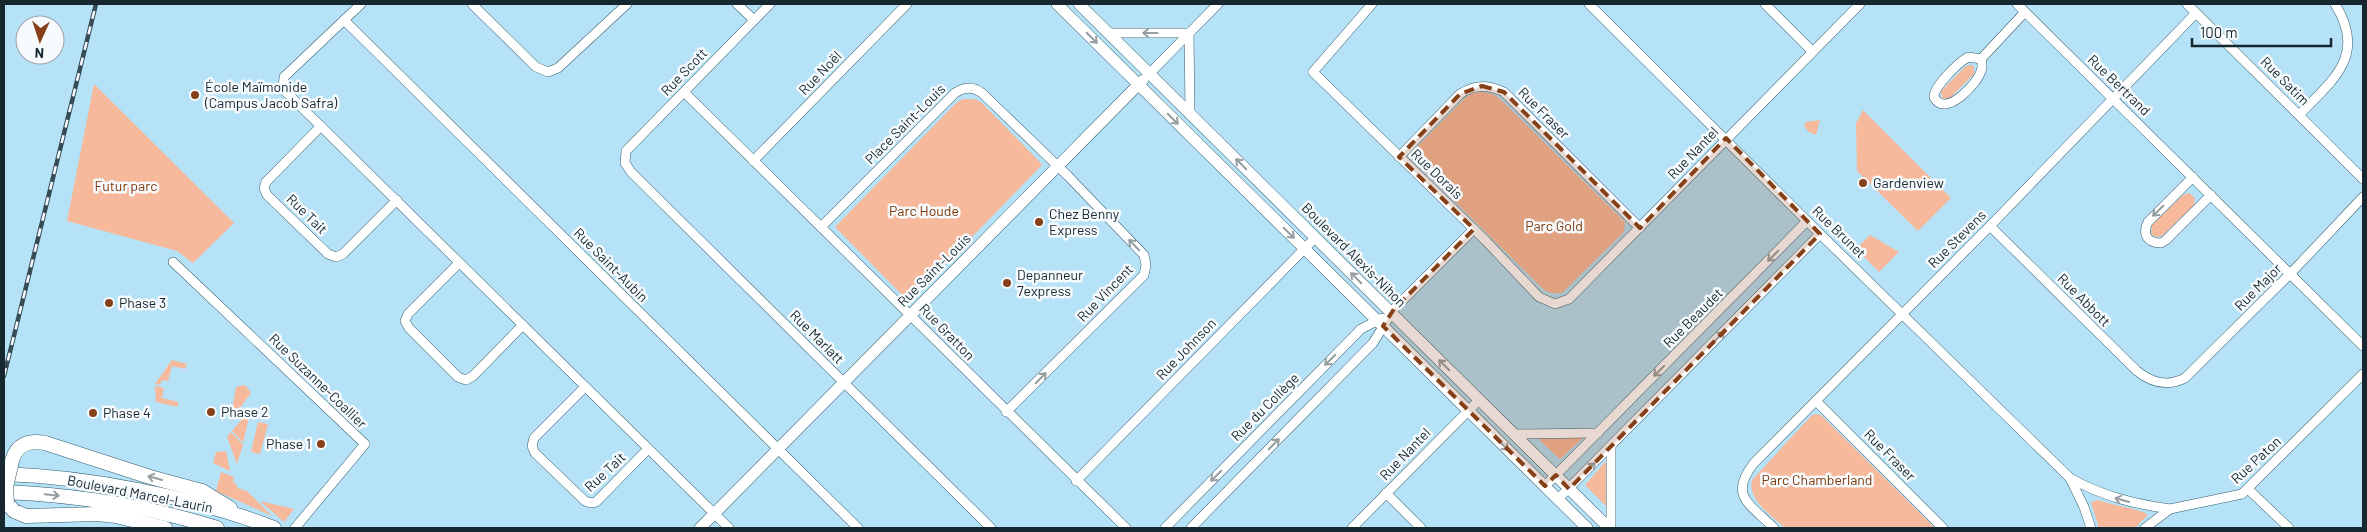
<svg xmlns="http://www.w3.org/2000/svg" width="2367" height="532" font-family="Barlow,sans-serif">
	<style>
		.green { fill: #f7b99b }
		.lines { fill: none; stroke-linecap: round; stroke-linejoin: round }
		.minor-casing { stroke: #355e70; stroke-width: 10 }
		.tertiary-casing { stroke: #355e70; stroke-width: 12 }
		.primary-casing { stroke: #355e70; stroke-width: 15 }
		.minor { stroke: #fff; stroke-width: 9 }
		.tertiary { stroke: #fff; stroke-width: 11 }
		.primary { stroke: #fff; stroke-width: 14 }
		.rail-casing { stroke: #354c56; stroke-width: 4.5 }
		.rail { stroke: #f7fbfe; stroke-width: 2.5; stroke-dasharray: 8; stroke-linecap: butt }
		.primary-bridge-casing { stroke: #355e70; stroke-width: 15; stroke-linecap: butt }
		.primary-bridge { stroke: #fff; stroke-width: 14 }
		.oneway { stroke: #969ea1 }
		.marked { fill: #854018; fill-opacity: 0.2; stroke: #854018; stroke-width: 4; stroke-dasharray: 10 6; stroke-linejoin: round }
		.poi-dot { fill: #854018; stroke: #f7fbfe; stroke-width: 2 }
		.labels { text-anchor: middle; stroke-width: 5; stroke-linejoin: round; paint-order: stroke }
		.street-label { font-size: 14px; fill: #16272f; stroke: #f7fbfe }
		.poi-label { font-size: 14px; fill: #16272f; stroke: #f7fbfe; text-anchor: start }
		.park-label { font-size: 14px; fill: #7f3707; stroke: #f7fbfe }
	</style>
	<rect width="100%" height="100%" fill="#b5e2f6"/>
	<g class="green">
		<path d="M1970,65L1974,66V74L1949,99L1942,98L1941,91L1966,66Z"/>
		<path d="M94,84L234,223L193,263L177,251L67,221Z"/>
		<path d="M1482,92L1493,94L1500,99L1625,222L1624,232L1562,293H1551L1544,290L1411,158L1412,152L1465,98L1473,93Z"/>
		<path d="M963,99H974L981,102L1039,161L1042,165L927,283L925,280L921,284L923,287L911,299L907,300L835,227L956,103Z"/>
		<path d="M1863,110L1951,198L1918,231L1857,171L1856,123Z"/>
		<path d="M1820,120L1816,135L1809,132L1804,126L1806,122Z"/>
		<path d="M2189,193L2195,198L2194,205L2162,236L2155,237L2151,233L2152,225L2183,195Z"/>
		<path d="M1870,235L1899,252L1879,272L1856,249Z"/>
		<path d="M172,360L187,364L185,369L172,366L168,381L162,380L160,385L155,384Z"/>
		<path d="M245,385L251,393L230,421L236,387Z"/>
		<path d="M155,386L164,388L162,398L178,402V407L156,402Z"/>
		<path d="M248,412L250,413L243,443L232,431Z"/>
		<path d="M1816,414L1821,415L1935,528H1785C1772,516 1747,500 1752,480L1812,415Z"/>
		<path d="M258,422L268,424L260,454L251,452Z"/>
		<path d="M231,432L243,445L237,464L227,437Z"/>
		<path d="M1538,439L1581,438L1582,439L1560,459Z"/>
		<path d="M226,451L230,471L213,463L216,452Z"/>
		<path d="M1605,462L1606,464V506L1585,485Z"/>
		<path d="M221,472L234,477L233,482L237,485V488L247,491L272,516L216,491Z"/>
		<path d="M2098,500C2110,505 2142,509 2148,515L2135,528H2099L2091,502Z"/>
		<path d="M260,501L294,509L284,522Z"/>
	</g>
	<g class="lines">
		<defs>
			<g id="minor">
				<path d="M361,4L284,77L283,89L729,528"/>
				<path d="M472,4L536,67L548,72L558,68L627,4"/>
				<path d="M737,4L754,20"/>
				<path d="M770,4L626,151L625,163L631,172L991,528"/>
				<path d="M1372,4L1313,72L1486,241L1539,297L1555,304L1569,299L1860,4"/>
				<path d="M1589,4L1820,234L2070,478C2102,496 2134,504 2170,509"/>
				<path d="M1765,4L1812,51"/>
				<path d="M2017,4L2363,346"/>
				<path d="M2187,4L2363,179"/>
				<path d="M344,20L858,528"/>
				<path d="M1108,33H1189"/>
				<path d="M1189,33L1190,113"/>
				<path d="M1968,57L1981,59C1982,63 1983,67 1981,71C1978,83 1945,119 1934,97C1934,86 1958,63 1968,57Z"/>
				<path d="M1981,59L2025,12"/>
				<path d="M1149,74L1218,4"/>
				<path d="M684,92L1126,528"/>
				<path d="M2299,115C2334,79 2367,55 2335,4"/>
				<path d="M321,126L266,182L264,188L267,195L328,254L336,257L343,254L397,200"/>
				<path d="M1399,157L1460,94C1475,84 1488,85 1504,92L1640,228"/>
				<path d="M753,161L907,4"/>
				<path d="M2193,177L2148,222C2142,234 2147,243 2161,243L2166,240L2211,195"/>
				<path d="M1990,226L2137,371C2152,383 2167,387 2185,378L2291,273L2363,197"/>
				<path d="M821,227L955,93C964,87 973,86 982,93L1068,176L1144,255L1146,265L1144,275L1006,412"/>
				<path d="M173,262L365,444L295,528"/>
				<path d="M459,263L408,314L405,321L409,328L458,377L466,380L473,376L523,325"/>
				<path d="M585,387L534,438L532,446L535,453L585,501L591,503L596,502L648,449"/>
				<path d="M1816,401L1943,528"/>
				<path d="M1514,434L1598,433"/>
				<path d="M2070,478L2084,507L2091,528"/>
				<path d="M1076,481L1315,238"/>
				<path d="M1545,486L1807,221"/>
				<path d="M2248,489L2289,528"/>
				<path d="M1386,493L1421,528"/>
				<path d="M1558,499L1820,234"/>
				<path d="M1165,528L1361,329L1382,318"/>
				<path d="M1191,528L1373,343L1394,309L1474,229"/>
				<path d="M1352,528L1479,400"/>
				<path d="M1611,528V446"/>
				<path d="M1774,528C1750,504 1728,496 1754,463L1990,226L2196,13"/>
				<path d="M2145,528L2170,509L2242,494L2363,374"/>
			</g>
			<g id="tertiary">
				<path d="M1057,4L1587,528"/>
				<path d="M1079,4L1609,528"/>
				<path d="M700,528L1143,80"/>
			</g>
			<g id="primary">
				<path d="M12,461C16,444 29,440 45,443L150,477L202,491L230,508"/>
				<path d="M4,474C89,477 194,497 274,528"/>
				<path d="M4,492C76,495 148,506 217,528"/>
				<path d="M7,503L14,511L26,516L97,514L116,516L165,528"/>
			</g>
		</defs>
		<use href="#minor" class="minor-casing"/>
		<use href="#tertiary" class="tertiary-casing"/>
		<use href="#primary" class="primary-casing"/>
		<use href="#minor" class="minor"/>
		<use href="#tertiary" class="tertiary"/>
		<use href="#primary" class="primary"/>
		<defs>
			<path id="rail" d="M4,376L96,4"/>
		</defs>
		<use href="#rail" class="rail-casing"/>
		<use href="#rail" class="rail"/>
		<defs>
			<path id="primary-bridge" d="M7,503L6,487L12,461"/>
		</defs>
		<use href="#primary-bridge" class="primary-bridge-casing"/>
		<use href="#primary-bridge" class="primary-bridge"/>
	</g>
	<defs><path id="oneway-shaft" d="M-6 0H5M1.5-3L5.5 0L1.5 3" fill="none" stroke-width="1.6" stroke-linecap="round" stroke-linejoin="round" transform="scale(1.25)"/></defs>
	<g class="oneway">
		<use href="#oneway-shaft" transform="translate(1150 33) rotate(-180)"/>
		<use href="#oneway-shaft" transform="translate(1092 38) rotate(45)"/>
		<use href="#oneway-shaft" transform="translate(1173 119) rotate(45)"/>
		<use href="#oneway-shaft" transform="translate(1241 164) rotate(-135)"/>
		<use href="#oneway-shaft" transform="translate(2158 211) rotate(136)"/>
		<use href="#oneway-shaft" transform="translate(1289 233) rotate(45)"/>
		<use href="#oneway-shaft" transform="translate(1134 245) rotate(-134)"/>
		<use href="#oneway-shaft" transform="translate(1773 256) rotate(135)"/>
		<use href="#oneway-shaft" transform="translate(1356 278) rotate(-135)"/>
		<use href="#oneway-shaft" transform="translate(1719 337) rotate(-45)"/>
		<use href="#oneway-shaft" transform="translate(1330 360) rotate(135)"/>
		<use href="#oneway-shaft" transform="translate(1444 365) rotate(-135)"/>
		<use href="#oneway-shaft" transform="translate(1659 371) rotate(135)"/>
		<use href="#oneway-shaft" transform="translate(1041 378) rotate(-45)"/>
		<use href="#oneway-shaft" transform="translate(1274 444) rotate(-45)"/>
		<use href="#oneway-shaft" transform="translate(1503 445) rotate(45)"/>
		<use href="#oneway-shaft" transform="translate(1590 468) rotate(-45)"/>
		<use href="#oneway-shaft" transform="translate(1216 476) rotate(135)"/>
		<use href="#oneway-shaft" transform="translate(155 478) rotate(-164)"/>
		<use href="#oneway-shaft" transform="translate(52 495) rotate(6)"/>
		<use href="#oneway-shaft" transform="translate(2122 500) rotate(-164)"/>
	</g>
	<path class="marked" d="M1482,86L1504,92L1640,228L1726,138L1820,234L1569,489L1556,475L1545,486L1383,326L1394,309L1474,229L1399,157L1460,94Z"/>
	<g class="poi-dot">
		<circle cx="195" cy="95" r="5"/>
		<circle cx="1863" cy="183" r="5"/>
		<circle cx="1039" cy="222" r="5"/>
		<circle cx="1007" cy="283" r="5"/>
		<circle cx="109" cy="303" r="5"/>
		<circle cx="211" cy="412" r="5"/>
		<circle cx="93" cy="413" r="5"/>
		<circle cx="321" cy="444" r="5"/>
	</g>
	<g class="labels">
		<g class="street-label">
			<text transform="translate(684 72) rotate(-46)" y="5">Rue Scott</text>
			<text transform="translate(820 73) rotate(-46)" y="5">Rue Noël</text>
			<text transform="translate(2285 81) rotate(45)" y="5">Rue Satim</text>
			<text transform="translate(2119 85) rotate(44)" y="5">Rue Bertrand</text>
			<text transform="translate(1544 113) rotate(45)" y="5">Rue Fraser</text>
			<text transform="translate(905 124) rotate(-45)" y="5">Place Saint-Louis</text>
			<text transform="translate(1693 153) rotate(-46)" y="5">Rue Nantel</text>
			<text transform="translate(1437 174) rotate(44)" y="5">Rue Dorais</text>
			<text transform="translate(307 214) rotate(44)" y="5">Rue Tait</text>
			<text transform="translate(1839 232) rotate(44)" y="5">Rue Brunet</text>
			<text transform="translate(1957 239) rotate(-45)" y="5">Rue Stevens</text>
			<text transform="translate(1354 255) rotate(45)" y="5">Boulevard Alexis-Nihon</text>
			<text transform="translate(611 265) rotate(45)" y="5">Rue Saint-Aubin</text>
			<text transform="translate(934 270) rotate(-45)" y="5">Rue Saint-Louis</text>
			<text transform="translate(2258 287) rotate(-45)" y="5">Rue Major</text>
			<text transform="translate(1105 293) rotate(-46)" y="5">Rue Vincent</text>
			<text transform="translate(2084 300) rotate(45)" y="5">Rue Abbott</text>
			<text transform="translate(1693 318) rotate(-45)" y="5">Rue Beaudet</text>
			<text transform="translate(947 332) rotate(46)" y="5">Rue Gratton</text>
			<text transform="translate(817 337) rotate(45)" y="5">Rue Marlatt</text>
			<text transform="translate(1186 349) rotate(-46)" y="5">Rue Johnson</text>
			<text transform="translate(318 381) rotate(44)" y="5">Rue Suzanne-Coallier</text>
			<text transform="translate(1265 407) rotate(-45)" y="5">Rue du Collège</text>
			<text transform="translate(1405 454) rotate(-46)" y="5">Rue Nantel</text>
			<text transform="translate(1890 455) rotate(45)" y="5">Rue Fraser</text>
			<text transform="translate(2256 460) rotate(-43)" y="5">Rue Paton</text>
			<text transform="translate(605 472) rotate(-43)" y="5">Rue Tait</text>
			<text transform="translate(140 494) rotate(11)" y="5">Boulevard Marcel-Laurin</text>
		</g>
		<g class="poi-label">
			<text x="205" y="92">École Maïmonide<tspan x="205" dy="16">(Campus Jacob Safra)</tspan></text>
			<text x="1873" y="188">Gardenview</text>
			<text x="1049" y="219">Chez Benny<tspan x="1049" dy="16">Express</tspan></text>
			<text x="1017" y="280">Depanneur<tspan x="1017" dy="16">7express</tspan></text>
			<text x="119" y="308">Phase 3</text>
			<text x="221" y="417">Phase 2</text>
			<text x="103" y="418">Phase 4</text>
			<text x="311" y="449" text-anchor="end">Phase 1</text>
		</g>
		<g class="park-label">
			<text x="126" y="191">Futur parc</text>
			<text x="924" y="216">Parc Houde</text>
			<text x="1554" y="231">Parc Gold</text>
			<text x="1817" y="485">Parc Chamberland</text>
		</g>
	</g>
	<rect width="2367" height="532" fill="none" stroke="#16272f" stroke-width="10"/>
	<g transform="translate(40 40) rotate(183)"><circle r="24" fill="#f7fbfe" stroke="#9da6ab"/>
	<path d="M0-4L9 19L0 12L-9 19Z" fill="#854018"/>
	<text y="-8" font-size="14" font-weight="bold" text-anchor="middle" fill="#16272f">N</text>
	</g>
	<path d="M2192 38v8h139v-8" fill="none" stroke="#16272f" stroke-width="2.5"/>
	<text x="2200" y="38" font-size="15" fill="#16272f" stroke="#f7fbfe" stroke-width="4" paint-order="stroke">100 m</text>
</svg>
